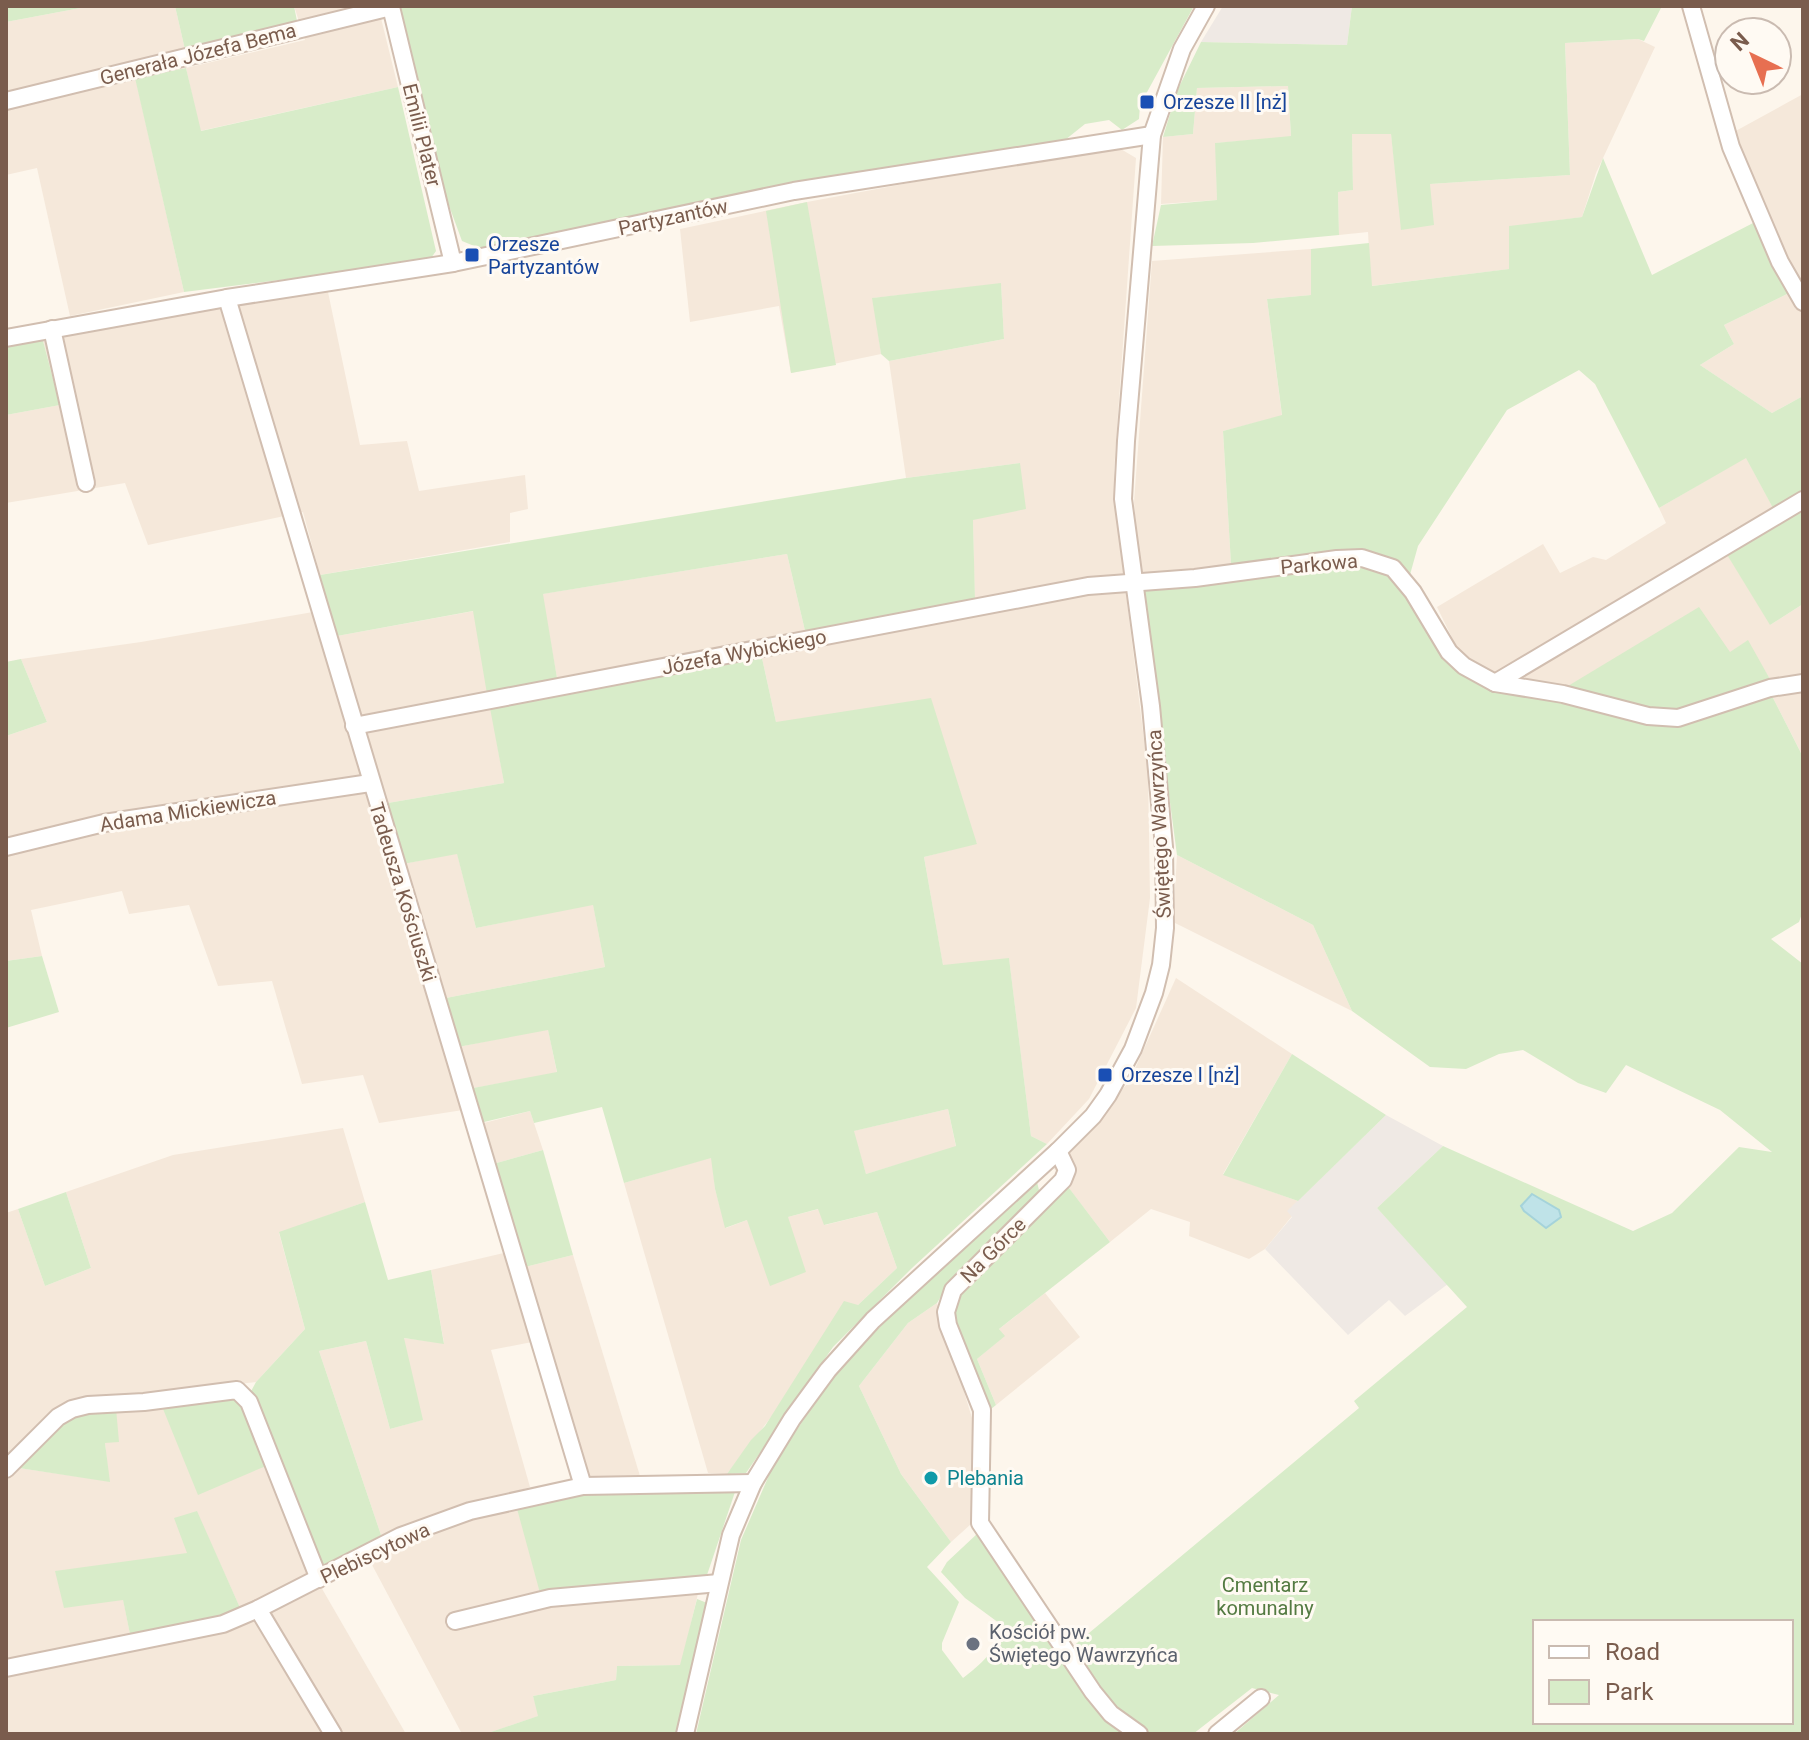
<svg xmlns="http://www.w3.org/2000/svg" width="1809" height="1740" font-family="Roboto,sans-serif">
	<style>
		.residential { fill: #f5e8da }
		.industrial { fill: #efe9e4 }
		.green { fill: #d8ecc9; fill-rule: evenodd }
		.water { fill: #bfe3e8; stroke: #a5d3da; stroke-width: 2 }
		.lines { fill: none; stroke-linecap: round; stroke-linejoin: round }
		.minor-casing { stroke: #d1beb0; stroke-width: 20 }
		.minor { stroke: #fff; stroke-width: 16 }
		.transit-dot { fill: #1a4fb4; stroke: #fffaf3; stroke-width: 3 }
		.culture-dot { fill: #0f9aa8; stroke: #fffaf3; stroke-width: 3 }
		.worship-dot { fill: #6b7280; stroke: #fffaf3; stroke-width: 3 }
		.labels { text-anchor: middle; stroke-width: 6; stroke-linejoin: round; paint-order: stroke }
		.street-label { font-size: 20px; fill: #7a5c4d; stroke: #fffaf3 }
		.transit-label { font-size: 20px; fill: #164399; stroke: #fffaf3; text-anchor: start }
		.culture-label { font-size: 20px; fill: #0d838f; stroke: #fffaf3; text-anchor: start }
		.park-label { font-size: 20px; fill: #537a41; stroke: #fffaf3 }
		.worship-label { font-size: 20px; fill: #5b616d; stroke: #fffaf3; text-anchor: start }
	</style>
	<rect width="100%" height="100%" fill="#fdf6ec"/>
	<g class="residential">
		<path d="M91,6H175L186,54L133,67L184,292L70,316L37,168L6,175V22Z"/>
		<path d="M294,6H378L398,87L200,131L186,68L305,40Z"/>
		<path d="M1638,39L1655,47L1596,173L1582,217L1509,227L1510,269L1371,286L1368,232L1339,235L1338,192L1353,190L1352,134L1391,133L1402,230L1430,184L1570,175L1565,43Z"/>
		<path d="M1288,86L1291,137L1216,143L1217,200L1161,204L1163,137L1193,134L1197,88Z"/>
		<path d="M1803,94V287L1789,264L1732,133Z"/>
		<path d="M1114,145L1136,158L1114,471L1117,521L1148,772L1150,898L1136,1008L1089,1099L1047,1144L1031,1136L1009,959L943,966L924,857L977,843L776,722L762,658L975,614L973,520L1020,463L906,478L889,361L1004,339L1001,284L873,298L881,354L791,373L779,306L690,322L680,229L807,202Z"/>
		<path d="M1311,249V295L1267,299L1282,416L1223,431L1231,564L1183,575L1140,576L1134,502L1152,261Z"/>
		<path d="M328,292L360,445L407,441L419,491L525,475L528,509L510,513V542L320,575L303,512L148,545L125,483L6,503V415L60,405L42,337L219,305Z"/>
		<path d="M1789,293L1803,311V396L1772,413L1700,365L1734,344L1724,325Z"/>
		<path d="M1746,457L1780,521L1770,625L1803,604V677L1771,681L1747,641L1730,653L1563,689L1507,682L1461,656L1437,607L1543,544L1560,573L1593,557L1606,560L1666,523L1659,508Z"/>
		<path d="M787,554L806,635L558,684L542,594Z"/>
		<path d="M474,611L504,783L388,803L337,636Z"/>
		<path d="M313,612L393,869L463,1110L379,1123L363,1075L302,1084L272,981L218,986L189,905L129,914L122,891L31,910L42,956L6,961V736L47,722L21,659L141,642Z"/>
		<path d="M1803,689V757L1770,692Z"/>
		<path d="M457,853L476,928L593,904L605,967L446,998L403,864Z"/>
		<path d="M1177,855L1313,925L1352,1011L1173,922Z"/>
		<path d="M1176,978L1292,1054L1223,1174L1298,1201L1288,1211L1292,1216L1265,1249L1249,1259L1189,1236L1190,1222L1151,1209L1110,1242L1052,1166L1129,1082Z"/>
		<path d="M548,1029L557,1073L468,1089L458,1047Z"/>
		<path d="M948,1109L956,1147L866,1174L853,1131Z"/>
		<path d="M530,1111L543,1150L493,1164L480,1124Z"/>
		<path d="M343,1128L365,1202L279,1233L305,1329L256,1382L140,1396L6,1461V1213L18,1209L45,1286L91,1268L66,1192L173,1155Z"/>
		<path d="M712,1157L715,1189L726,1228L747,1220L788,1217L819,1209L825,1225L877,1212L897,1268L858,1305L727,1474L708,1473L624,1183Z"/>
		<path d="M508,1252L532,1342L491,1350L530,1487L381,1535L319,1351L366,1341L390,1429L422,1420L403,1338L444,1343L431,1270Z"/>
		<path d="M573,1255L640,1476L594,1481L584,1469L525,1267Z"/>
		<path d="M1045,1293L1080,1337L996,1405L977,1359L1004,1336L999,1329Z"/>
		<path d="M937,1303L972,1418L975,1467L971,1524L951,1542L901,1474L859,1386L908,1323Z"/>
		<path d="M161,1404L266,1466L313,1577L241,1610L196,1511L188,1553L123,1599L131,1639L6,1661V1475L19,1468L109,1481L105,1443L116,1408Z"/>
		<path d="M516,1505L701,1581L681,1665L617,1666L616,1680L533,1696L539,1716L485,1734H462L371,1563L423,1535Z"/>
		<path d="M321,1587L406,1734H338L267,1614Z"/>
		<path d="M256,1617L325,1734H6V1674Z"/>
	</g>
	<g class="industrial">
		<path d="M1223,6H1352L1347,45L1201,42Z"/>
		<path d="M1386,1115L1443,1146L1377,1208L1448,1284L1405,1316L1389,1300L1348,1335L1265,1249L1292,1217L1287,1211Z"/>
	</g>
	<g class="green">
		<path d="M6,6H91L6,22Z"/>
		<path d="M175,6H294L298,26L186,54Z"/>
		<path d="M395,6H1194L1140,105L1139,119L1122,130L1109,120L1085,124L1065,140L484,250L462,241L444,192Z"/>
		<path d="M1352,6H1662L1644,41L1638,39L1565,43L1570,175L1430,184L1434,225L1401,230L1391,134H1352L1353,190L1338,192L1339,235L1253,243L1152,246L1161,205L1217,200L1215,143L1291,136L1288,86L1197,88L1193,134L1163,137L1177,91L1201,42L1347,45Z"/>
		<path d="M186,68L201,131L398,87L436,251L429,261L184,292L135,78Z"/>
		<path d="M1603,158L1652,275L1757,221L1789,293L1724,325L1734,344L1700,365L1772,413L1803,396V494L1774,510L1746,458L1659,508L1595,384L1579,370L1507,410L1418,546L1406,589L1436,642L1508,691L1655,722L1770,692L1803,757V911L1799,922L1771,939L1803,964V1734H1234L1279,1695L1252,1688L1193,1734H1149L1115,1710L1071,1648L1359,1408L1354,1401L1467,1307L1377,1208L1443,1146L1633,1231L1672,1213L1739,1147L1772,1152L1720,1110L1626,1065L1606,1093L1578,1083L1523,1050L1499,1054L1466,1069L1430,1067L1352,1011L1313,925L1177,855L1141,584L1231,564L1223,431L1282,415L1267,299L1311,295V249L1369,243L1372,286L1509,269V226L1582,217ZM1535,1622H1791V1722H1535Z"/>
		<path d="M807,202L836,365L791,373L766,211Z"/>
		<path d="M1001,283L1004,339L889,361L881,354L872,298Z"/>
		<path d="M42,337L60,405L6,415V343Z"/>
		<path d="M1020,463L1026,509L973,520L975,600L806,635L787,554L543,594L558,684L487,694L473,611L337,636L320,575L906,478Z"/>
		<path d="M1803,508V604L1770,625L1726,553Z"/>
		<path d="M1699,607L1730,652L1748,640L1771,681L1677,712L1646,710L1563,689Z"/>
		<path d="M762,658L776,722L931,698L977,844L924,857L943,965L1009,958L1031,1136L1047,1144L912,1268L833,1347L746,1473L727,1474L751,1440L765,1426L844,1301L858,1305L897,1268L877,1212L824,1225L818,1209L788,1217L806,1272L770,1286L747,1220L725,1228L715,1189L711,1158L624,1183L602,1107L534,1123L530,1111L480,1123L468,1089L557,1072L548,1030L458,1047L446,998L605,967L593,905L476,928L457,854L403,864L388,803L504,783L490,708ZM948,1109L956,1146L866,1174L854,1131Z"/>
		<path d="M21,659L47,722L6,736V662Z"/>
		<path d="M42,956L59,1012L6,1028V961Z"/>
		<path d="M1292,1054L1386,1115L1298,1201L1223,1175Z"/>
		<path d="M543,1150L573,1255L525,1267L493,1164Z"/>
		<path d="M1037,1182L1040,1194L949,1283L937,1303L908,1323L859,1386L901,1474L951,1542L927,1567L959,1602L942,1643V1650L963,1678C980,1665 1002,1647 999,1623L965,1598L941,1572L947,1562L978,1533L1134,1734H696L741,1540L776,1459L838,1371L899,1307Z"/>
		<path d="M1066,1184L1110,1242L999,1329L1005,1336L977,1359L996,1405L986,1413L956,1330L952,1310L961,1290Z"/>
		<path d="M66,1192L91,1268L45,1286L18,1209Z"/>
		<path d="M365,1202L388,1280L431,1270L444,1344L404,1338L423,1420L390,1429L366,1341L319,1351L381,1535L328,1565L318,1563L249,1395L256,1382L305,1329L279,1232Z"/>
		<path d="M236,1398L243,1407L266,1466L198,1495L161,1404Z"/>
		<path d="M116,1408L119,1442L105,1443L110,1482L19,1468L60,1424L77,1413Z"/>
		<path d="M729,1487L735,1492L706,1578L540,1593L516,1505L584,1491Z"/>
		<path d="M197,1511L241,1610L215,1621L131,1639L123,1600L64,1608L55,1571L187,1553L174,1518Z"/>
		<path d="M697,1599L707,1603L677,1734H485L538,1716L533,1696L616,1680L617,1666L680,1665Z"/>
	</g>
	<path class="water" d="M1532,1194L1559,1210L1561,1217L1546,1228L1524,1211L1521,1206Z"/>
	<g class="lines">
		<defs>
			<g id="minor">
				<path d="M1691,6L1731,147L1780,262L1803,302"/>
				<path d="M6,101L391,7L453,263"/>
				<path d="M227,298L583,1486"/>
				<path d="M52,329L86,483"/>
				<path d="M6,338L227,298L453,263L794,191L1152,135"/>
				<path d="M1495,683L1803,500"/>
				<path d="M354,726L1088,586L1195,578L1337,559L1362,558L1393,568L1413,592L1449,652L1464,666L1495,683L1563,694L1648,716L1678,718L1770,688L1803,683"/>
				<path d="M6,847L104,823L370,783"/>
				<path d="M1058,1151L1067,1170L1063,1180L953,1290L946,1312L948,1325L982,1410L980,1523L1093,1692L1111,1714L1139,1734"/>
				<path d="M6,1469L58,1417L72,1409L88,1405L144,1402L237,1390L249,1402L319,1579"/>
				<path d="M258,1609L333,1734"/>
				<path d="M455,1621L550,1598L719,1583"/>
				<path d="M6,1668L223,1624L258,1609L401,1536L470,1511L583,1486L753,1483"/>
				<path d="M685,1734L731,1535L753,1483L792,1419L828,1370L873,1320L1058,1151L1093,1116L1108,1095L1133,1049L1154,993L1161,965L1165,928L1164,847L1151,706L1123,499L1126,441L1152,135L1182,49L1206,6"/>
				<path d="M1217,1734L1261,1698"/>
			</g>
		</defs>
		<use href="#minor" class="minor-casing"/>
		<use href="#minor" class="minor"/>
	</g>
	<g class="transit-dot">
		<rect x="1139" y="94" width="16" height="16" rx="4"/>
		<rect x="464" y="247" width="16" height="16" rx="4"/>
		<rect x="1097" y="1067" width="16" height="16" rx="4"/>
	</g>
	<circle class="culture-dot" cx="931" cy="1478" r="8"/>
	<circle class="worship-dot" cx="973" cy="1644" r="8"/>
	<g class="labels">
		<g class="street-label">
			<text transform="translate(198 54) rotate(-14)" y="7">Generała Józefa Bema</text>
			<text transform="translate(422 135) rotate(76)" y="7">Emilii Plater</text>
			<text transform="translate(673 217) rotate(-12)" y="7">Partyzantów</text>
			<text transform="translate(1319 564) rotate(-5)" y="7">Parkowa</text>
			<text transform="translate(744 652) rotate(-11)" y="7">Józefa Wybickiego</text>
			<text transform="translate(188 811) rotate(-9)" y="7">Adama Mickiewicza</text>
			<text transform="translate(1159 824) rotate(-93)" y="7">Świętego Wawrzyńca</text>
			<text transform="translate(403 892) rotate(73)" y="7">Tadeusza Kościuszki</text>
			<text transform="translate(993 1250) rotate(-45)" y="7">Na Górce</text>
			<text transform="translate(375 1553) rotate(-25)" y="7">Plebiscytowa</text>
		</g>
		<g class="transit-label">
			<text x="1163" y="109">Orzesze II [nż]</text>
			<text x="488" y="251">Orzesze<tspan x="488" dy="23">Partyzantów</tspan></text>
			<text x="1121" y="1082">Orzesze I [nż]</text>
		</g>
		<g class="culture-label">
			<text x="947" y="1485">Plebania</text>
		</g>
		<g class="park-label">
			<text x="1265" y="1592">Cmentarz<tspan x="1265" dy="23">komunalny</tspan></text>
		</g>
		<g class="worship-label">
			<text x="989" y="1639">Kościół pw.<tspan x="989" dy="23">Świętego Wawrzyńca</tspan></text>
		</g>
	</g>
	<rect width="1809" height="1740" fill="none" stroke="#7a5c4d" stroke-width="16"/>
	<rect x="1533" y="1620" width="260" height="104" fill="#fffaf3" stroke="#cabbb1" stroke-width="2"/>
	<rect x="1549" y="1646" width="40" height="12" fill="#ffffff" stroke="#cabbb1" stroke-width="2"/>
	<text x="1605" y="1660" font-size="24" fill="#7a5c4d">Road</text>
	<rect x="1549" y="1680" width="40" height="24" fill="#d8ecc9" stroke="#cabbb1" stroke-width="2"/>
	<text x="1605" y="1700" font-size="24" fill="#7a5c4d">Park</text>
	<g transform="translate(1753 56) rotate(317)"><circle r="38" fill="#fffaf3" stroke="#cabbb1" stroke-width="2"/>
	<path d="M0-6L14 30L0 20L-14 30Z" fill="#e76f51"/>
	<text y="-12" font-size="22" font-weight="bold" text-anchor="middle" fill="#7a5c4d">N</text>
	</g>
</svg>
